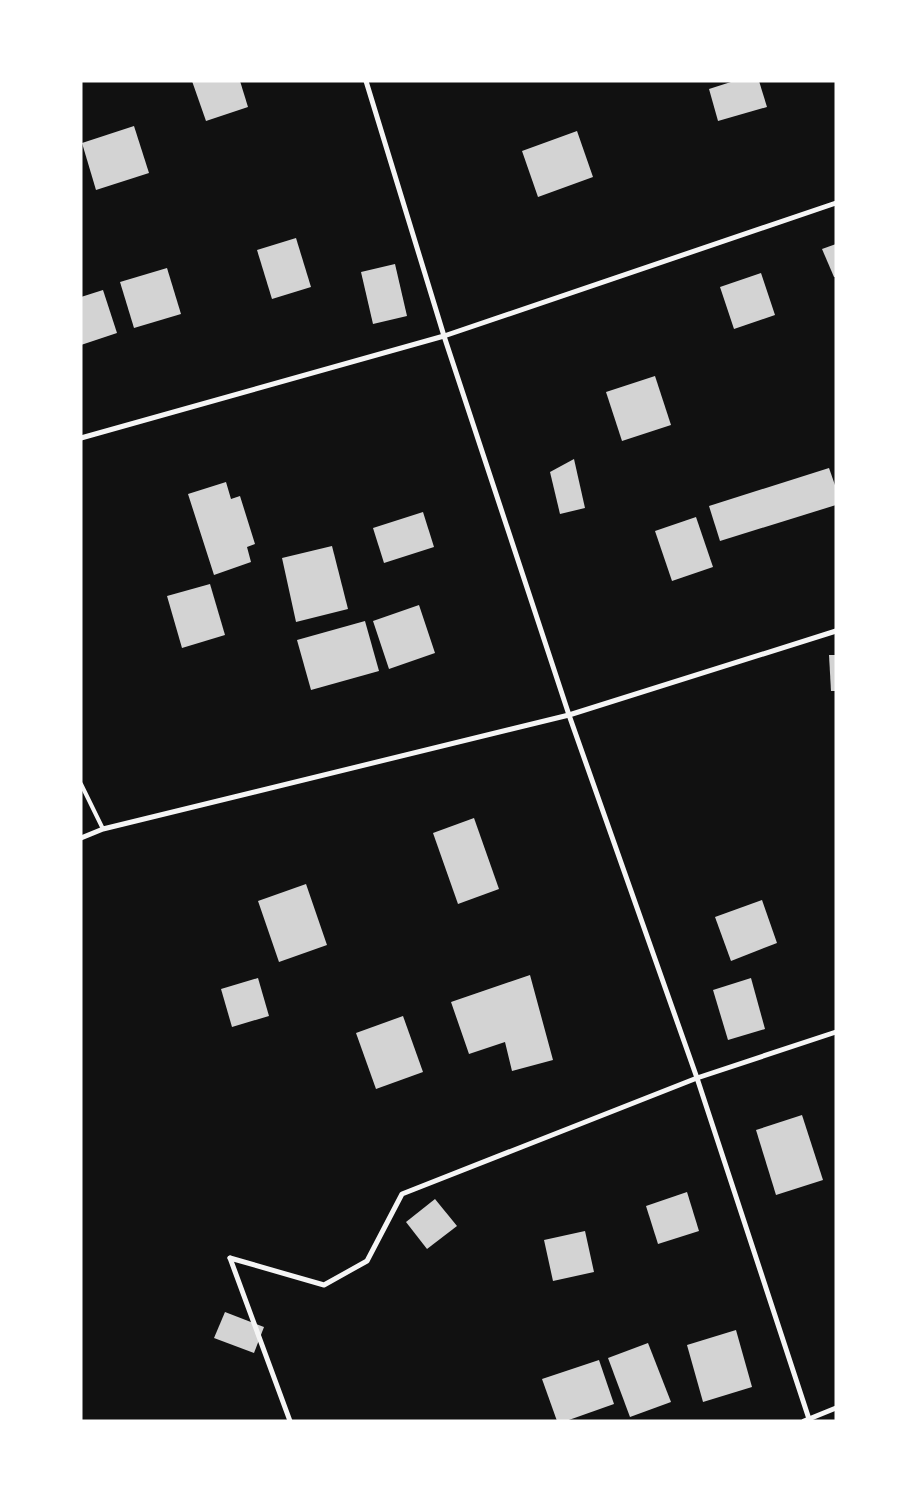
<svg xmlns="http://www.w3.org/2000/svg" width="917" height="1502" font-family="Spectral,serif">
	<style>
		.building { fill: #d3d3d3 }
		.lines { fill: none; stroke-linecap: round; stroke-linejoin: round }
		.service { stroke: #f5f5f5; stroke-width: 4 }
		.minor { stroke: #f5f5f5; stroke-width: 5 }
	</style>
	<rect width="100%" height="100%" fill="#111"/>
	<g class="building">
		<path d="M192,81H240L248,107L206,121Z"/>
		<path d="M734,81H759L767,107L718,121L709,89Z"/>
		<path d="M134,126L149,173L96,190L82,143Z"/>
		<path d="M577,131L593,177L538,197L522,151Z"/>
		<path d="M296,238L311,287L272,299L257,250Z"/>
		<path d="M836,244V277H834L822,249Z"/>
		<path d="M395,264L407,316L373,324L361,272Z"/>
		<path d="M167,268L181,314L134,328L120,282Z"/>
		<path d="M761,273L775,315L734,329L720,287Z"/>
		<path d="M103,290L117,333L81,345V297Z"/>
		<path d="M655,376L671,425L622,441L606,392Z"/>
		<path d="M574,459L585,508L560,514L550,472Z"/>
		<path d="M829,468L836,488V505L720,541L709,506Z"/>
		<path d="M226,482L231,499L240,496L255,544L247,547L251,562L214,575L188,494Z"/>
		<path d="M423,512L434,547L384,563L373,528Z"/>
		<path d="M696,517L713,567L672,581L655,531Z"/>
		<path d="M332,546L348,609L296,622L282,558Z"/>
		<path d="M210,584L225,635L182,648L167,596Z"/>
		<path d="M419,605L435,653L389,669L373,621Z"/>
		<path d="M365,621L379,671L311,690L297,640Z"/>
		<path d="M829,655H836V691H831Z"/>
		<path d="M474,818L499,889L458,904L433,833Z"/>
		<path d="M306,884L327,945L279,962L258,901Z"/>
		<path d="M762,900L777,943L731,961L715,917Z"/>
		<path d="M530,975L553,1060L512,1071L505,1042L469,1054L451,1002Z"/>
		<path d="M258,978L269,1016L232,1027L221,989Z"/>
		<path d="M751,978L765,1029L728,1040L713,990Z"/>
		<path d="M403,1016L423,1072L376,1089L356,1033Z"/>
		<path d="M802,1115L823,1180L776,1195L756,1130Z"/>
		<path d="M687,1192L699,1231L658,1244L646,1206Z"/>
		<path d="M435,1199L457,1226L427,1249L406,1222Z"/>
		<path d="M585,1231L594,1272L553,1281L544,1240Z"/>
		<path d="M225,1312L264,1327L254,1353L214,1338Z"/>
		<path d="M736,1330L752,1387L703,1402L687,1345Z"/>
		<path d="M648,1343L671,1402L630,1417L608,1358Z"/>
		<path d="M599,1360L614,1404L566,1421H557L542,1379Z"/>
	</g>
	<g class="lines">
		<path class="service" d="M81,784L103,829"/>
		<g class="minor">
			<path d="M366,81L444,336L569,715L697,1078L809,1419"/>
			<path d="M81,438L444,336L836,203"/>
			<path d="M81,838L103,829L569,715L836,631"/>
			<path d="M230,1258L324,1285L367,1261L402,1194L697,1078L836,1032"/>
			<path d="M230,1258L290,1421"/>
			<path d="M804,1421L836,1408"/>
		</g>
	</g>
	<rect width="917" height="1502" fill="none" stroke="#ffffff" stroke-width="165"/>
</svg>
